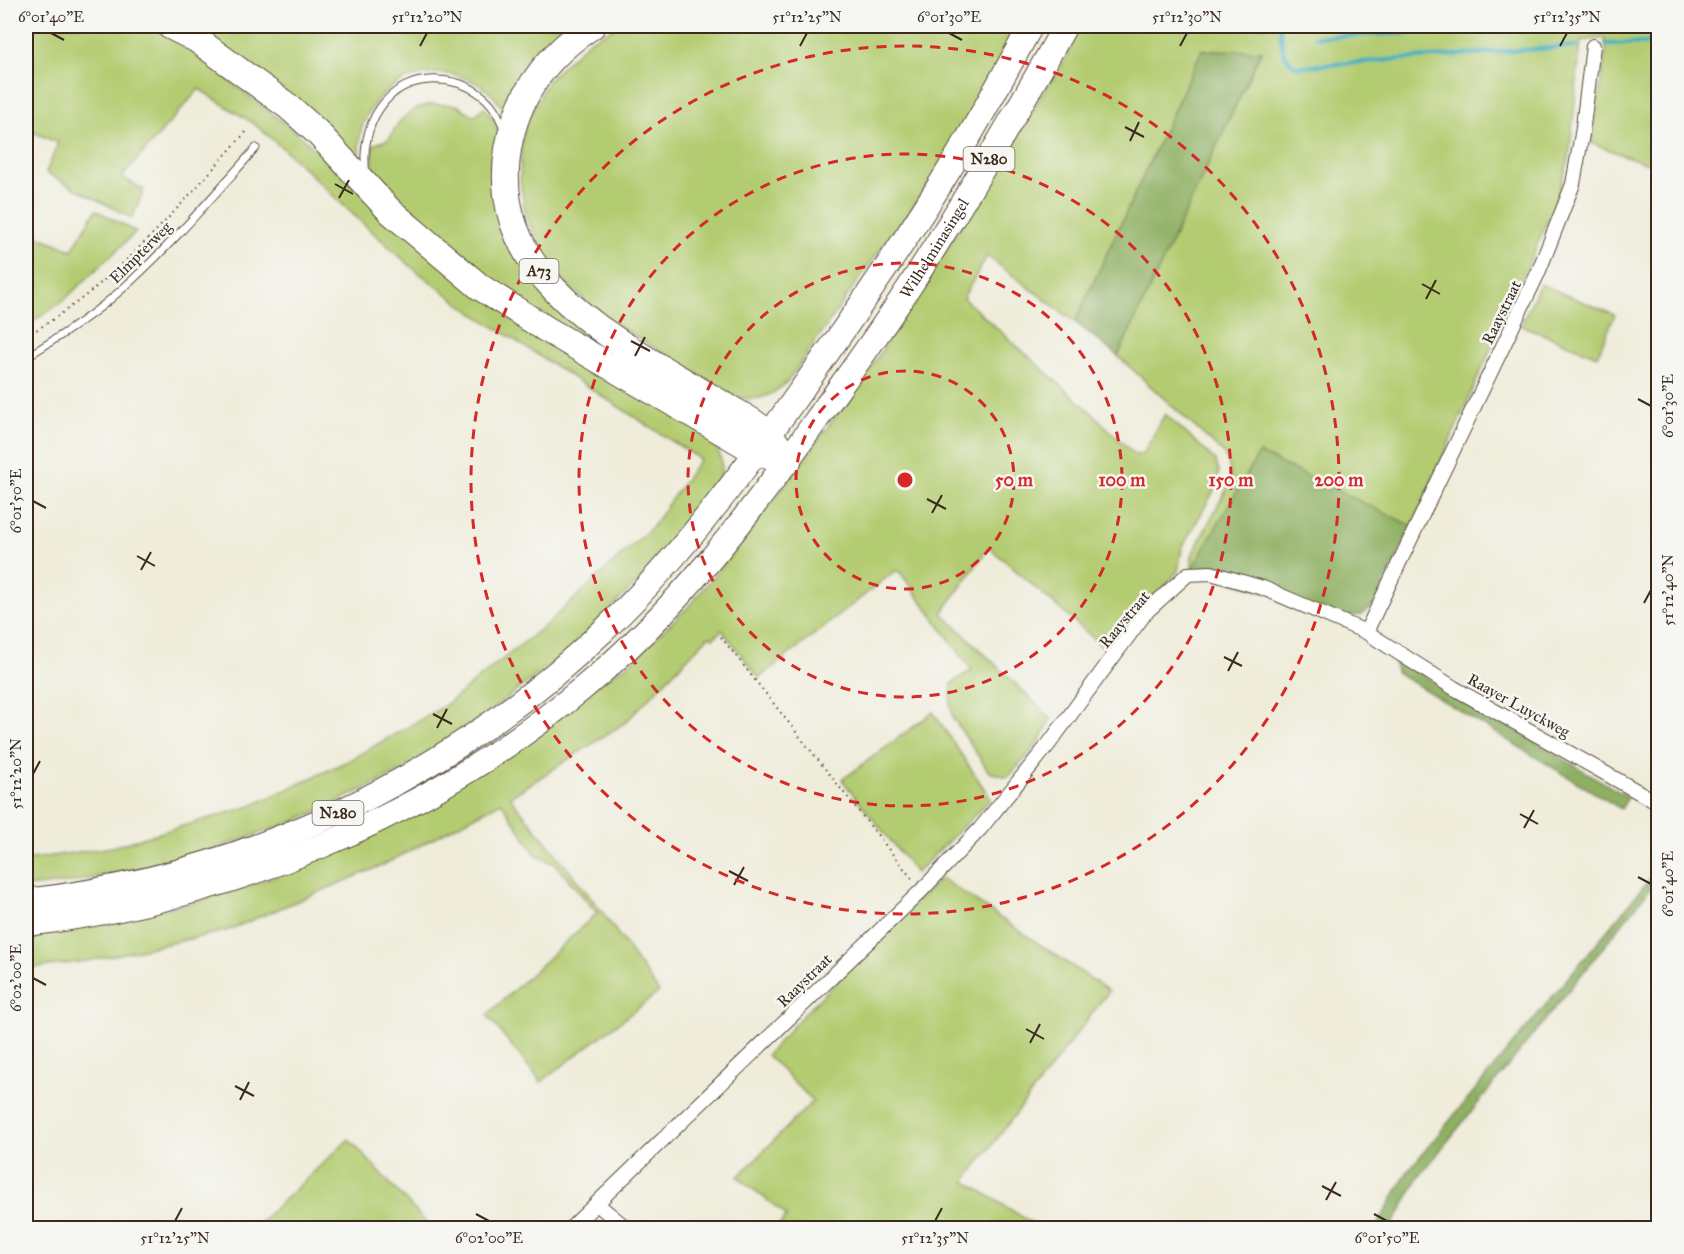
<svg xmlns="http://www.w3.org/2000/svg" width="1684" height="1254" font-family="'IM FELL Great Primer',serif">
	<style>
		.green { fill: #b4cc71; stroke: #787b48; stroke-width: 1.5 }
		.forest { fill: #8fb063; stroke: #656d40; stroke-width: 1.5 }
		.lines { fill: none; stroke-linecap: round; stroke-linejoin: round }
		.stream { stroke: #41aebe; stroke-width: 4.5 }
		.service-casing { stroke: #56473a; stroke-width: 9 }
		.minor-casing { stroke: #56473a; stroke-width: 16 }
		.trunk-casing { stroke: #56473a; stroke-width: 26 }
		.motorway-casing { stroke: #56473a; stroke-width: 28 }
		.path { stroke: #56473a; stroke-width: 2; stroke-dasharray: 1.5 4.5; stroke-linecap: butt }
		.service { stroke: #fff; stroke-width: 7 }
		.minor { stroke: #fff; stroke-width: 14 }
		.trunk { stroke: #fff; stroke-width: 24 }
		.motorway { stroke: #fff; stroke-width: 26 }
		.ticks { fill: none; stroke: #3b2a1e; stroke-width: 2 }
		.ring { fill: none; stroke: #d62828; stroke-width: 3; stroke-dasharray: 10 8 }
		.labels { text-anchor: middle; stroke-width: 5; stroke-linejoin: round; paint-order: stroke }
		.shield { fill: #f6f6f2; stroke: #73675e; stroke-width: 1.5 }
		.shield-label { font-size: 15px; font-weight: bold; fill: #3b2a1e }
		.street-label { font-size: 16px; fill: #3b2a1e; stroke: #f6f6f2 }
		.centre { fill: #d62828; stroke: #f6f6f2; stroke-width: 3 }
		.ring-label { font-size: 18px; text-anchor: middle; font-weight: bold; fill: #d62828; stroke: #f6f6f2; stroke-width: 5; stroke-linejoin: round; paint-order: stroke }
		.neatline { fill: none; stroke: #3b2a1e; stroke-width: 2 }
		.ticks-label { font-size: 15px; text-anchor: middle; fill: #3b2a1e }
	</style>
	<rect width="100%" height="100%" fill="#f6f6f2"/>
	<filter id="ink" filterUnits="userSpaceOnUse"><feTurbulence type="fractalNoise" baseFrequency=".0167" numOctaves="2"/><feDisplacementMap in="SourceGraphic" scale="12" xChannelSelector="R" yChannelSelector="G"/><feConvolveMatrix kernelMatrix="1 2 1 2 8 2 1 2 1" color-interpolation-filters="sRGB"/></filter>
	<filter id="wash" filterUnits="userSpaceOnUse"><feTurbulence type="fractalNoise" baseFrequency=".008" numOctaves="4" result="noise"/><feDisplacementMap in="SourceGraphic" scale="24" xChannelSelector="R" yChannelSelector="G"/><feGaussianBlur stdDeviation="1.35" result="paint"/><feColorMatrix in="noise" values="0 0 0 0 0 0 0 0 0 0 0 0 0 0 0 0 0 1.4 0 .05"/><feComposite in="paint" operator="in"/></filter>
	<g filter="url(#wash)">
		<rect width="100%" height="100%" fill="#efecda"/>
		<g class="green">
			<path d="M26,26H147L173,38L300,135L385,214L708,436C721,452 726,465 717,486L652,567L572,648L481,718L396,774L293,822L188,858L68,883L26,887V860L112,847L251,806L348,761L443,707L548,623L652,527L700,459L471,312L415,270L360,221L287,152L253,123L199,89L122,177L144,190L132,218L46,173L58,143L26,129Z"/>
			<path d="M184,26H580L509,117C503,109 497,99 489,92C450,59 389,71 366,117C358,132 359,150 359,167Z"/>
			<path d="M618,26H1019L953,147L911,210L866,269L788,381C771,397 758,402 735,397L605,318L567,285L549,263L539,246L525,212L520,179L521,144L526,124L548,80L590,40Z"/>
			<path d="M1079,26H1658V168L1591,143L1606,49L1605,38L1581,41L1569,159L1553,209L1412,526L1192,569V555L1227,488L1231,475L1228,462L1223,453L1118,356L1261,52L1202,50L1075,322L987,256L963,298L1093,414L1135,455L1143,454L1165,414L1215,460L1219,471L1216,487L1182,548L1178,571L1132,622L1109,652L989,547L942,613L1051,718C1042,743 1025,759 1008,777L989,772L953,718L950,703L952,683L972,670L900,572L895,571L759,678L722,630L713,638L709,636L626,722L510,797L600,909L659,992L541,1082L487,1015L597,913L555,864L537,856L501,802L383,865L226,931L88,961L26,969V936L188,904L243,888L318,860L626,666L688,607L744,540L866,375L934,269L1068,53Z"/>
			<path d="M432,104L457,105L474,116L484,107L495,122L500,137L520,257L697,405L516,300L380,186L373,164V145L389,139L399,122L408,114L417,108Z"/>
			<path d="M96,210L136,232L62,302L26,326V238L30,233L72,250Z"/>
			<path d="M1540,284L1615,315L1597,356L1521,325Z"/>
			<path d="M933,712L991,799L916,873L842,780Z"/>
			<path d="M941,878L1109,991L965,1181L1040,1228H776L787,1216L738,1177L813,1101L767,1055L801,1017Z"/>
			<path d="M349,1139L431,1228H254Z"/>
		</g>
		<g class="forest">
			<path d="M1202,50L1261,51L1118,356L1075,322Z"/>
			<path d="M1259,453L1412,526L1374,605L1361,615L1344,617L1192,569Z"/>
			<path d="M1394,658L1628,797L1621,809L1396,672Z"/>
			<path d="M1658,869V879L1419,1177L1391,1228H1376L1408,1171Z"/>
		</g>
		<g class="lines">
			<g class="stream">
				<path d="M1280,26C1282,44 1280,57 1297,67L1577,46"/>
				<path d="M1315,37L1581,26"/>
				<path d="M1606,44L1658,43"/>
			</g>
		</g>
	</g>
	<g filter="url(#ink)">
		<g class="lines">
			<defs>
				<g id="service">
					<path d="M366,174C359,126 386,77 439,80C457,81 473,87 486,99C495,107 500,119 505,130"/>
					<path d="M26,357C58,338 92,316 120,291C169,248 212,197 256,148"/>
				</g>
				<g id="minor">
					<path d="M1366,632L1538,273L1573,184L1582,134L1593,46"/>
					<path d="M597,1204L626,1228"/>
					<path d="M571,1228L921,891L980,829L1048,745L1146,612L1188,574L1211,573L1263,588L1366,632L1454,688L1658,803"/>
				</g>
				<g id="trunk">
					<path d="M26,901C243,876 446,781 604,630C685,553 752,460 816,369C864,301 912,232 955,160C982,116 1006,70 1031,26"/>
					<path id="s1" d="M26,924C226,901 427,818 583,688C674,613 747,518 815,422C847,377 880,332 910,286C965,201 1016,114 1065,26"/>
				</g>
				<g id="motorway">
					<path d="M170,26L196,39L289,107L317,132L390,211L480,287L546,329L757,452L788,461"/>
					<path d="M592,26C547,55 517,95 508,149C487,281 619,342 712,398C729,409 755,420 769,435C777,442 782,452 788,461"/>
				</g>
			</defs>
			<use href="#service" class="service-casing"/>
			<use href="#minor" class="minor-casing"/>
			<use href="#trunk" class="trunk-casing"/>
			<use href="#motorway" class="motorway-casing"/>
			<g class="path">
				<path d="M26,336C114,286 179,206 246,132"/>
				<path d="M721,637L913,880"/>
			</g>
			<use href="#service" class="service"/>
			<use href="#minor" class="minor"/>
			<use href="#trunk" class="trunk"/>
			<use href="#motorway" class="motorway"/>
		</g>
	</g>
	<path class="ticks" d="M51,33L64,40M949,33L962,40M420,46L427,33M800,46L807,33M1180,46L1187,33M1560,46L1567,33M1125,127L1144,137M1130,141L1139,122M335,184L353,194M339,198L349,180M1422,284L1440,294M1426,299L1436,280M631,341L650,351M635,356L645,337M1638,399L1651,406M927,499L946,509M33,501L46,508M932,513L942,495M137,556L155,566M141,570L151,552M1644,603L1651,590M1224,657L1242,666M1228,671L1238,652M433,714L452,724M437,728L447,709M33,774L40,761M1520,814L1538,824M1524,828L1534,810M729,871L748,881M1638,877L1651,884M734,885L744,867M33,978L46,985M1026,1029L1044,1039M1030,1043L1040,1024M235,1086L254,1096M240,1100L249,1082M1322,1186L1341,1196M1326,1200L1336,1182M476,1214L489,1221M1374,1214L1387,1221M175,1221L182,1208M935,1221L942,1208"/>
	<g class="ring">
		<circle cx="905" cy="480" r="109"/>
		<circle cx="905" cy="480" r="217"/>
		<circle cx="905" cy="480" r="326"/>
		<circle cx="905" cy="480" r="434"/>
	</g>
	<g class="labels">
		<g class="shield">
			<rect x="963.5" y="147" width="51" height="24" rx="4.5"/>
			<rect x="519.5" y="259" width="39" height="24" rx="4.5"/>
			<rect x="312.5" y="801" width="51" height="24" rx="4.5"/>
		</g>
		<g class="shield-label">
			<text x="989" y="164">N280</text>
			<text x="539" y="276">A73</text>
			<text x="338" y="818">N280</text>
		</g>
		<g class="street-label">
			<text dy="6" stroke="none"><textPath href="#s1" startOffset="1178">Wilhelminasingel</textPath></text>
			<text transform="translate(140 252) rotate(-45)" y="6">Elmpterweg</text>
			<text transform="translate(1501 312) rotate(-64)" y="6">Raaystraat</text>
			<text transform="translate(1124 619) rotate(-50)" y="6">Raaystraat</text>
			<text transform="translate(1519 705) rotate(29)" y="6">Raayer Luyckweg</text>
			<text transform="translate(804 980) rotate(-44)" y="6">Raaystraat</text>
		</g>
	</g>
	<circle cx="905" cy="480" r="9" class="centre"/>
	<g class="ring-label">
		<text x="1014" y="486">50 m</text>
		<text x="1122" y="486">100 m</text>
		<text x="1231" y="486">150 m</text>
		<text x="1339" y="486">200 m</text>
	</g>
	<rect width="1684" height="1254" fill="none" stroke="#f6f6f2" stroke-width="66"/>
	<rect x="33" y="33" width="1618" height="1188" class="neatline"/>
	<g class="ticks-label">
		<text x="51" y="22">6°01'40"E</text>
		<text x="427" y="22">51°12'20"N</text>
		<text x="807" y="22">51°12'25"N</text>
		<text x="949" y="22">6°01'30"E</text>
		<text x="1187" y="22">51°12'30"N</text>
		<text x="1567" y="22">51°12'35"N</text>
		<text transform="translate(1668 406) rotate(-90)" y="5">6°01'30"E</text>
		<text transform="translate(16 501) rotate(-90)" y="5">6°01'50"E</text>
		<text transform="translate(1668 590) rotate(-90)" y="5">51°12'40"N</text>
		<text transform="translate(16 774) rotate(-90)" y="5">51°12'20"N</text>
		<text transform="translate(1668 884) rotate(-90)" y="5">6°01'40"E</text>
		<text transform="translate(16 978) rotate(-90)" y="5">6°02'00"E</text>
		<text x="175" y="1243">51°12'25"N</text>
		<text x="489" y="1243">6°02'00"E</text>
		<text x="935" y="1243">51°12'35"N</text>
		<text x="1387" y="1243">6°01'50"E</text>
	</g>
</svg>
